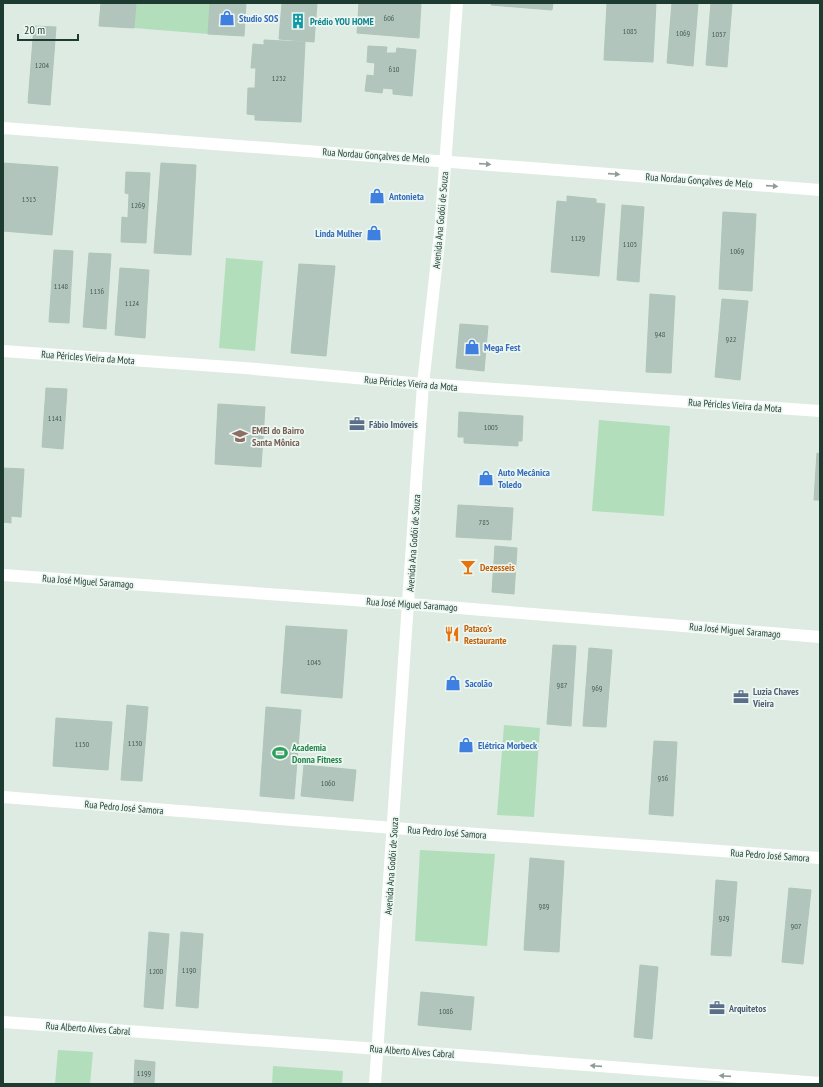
<svg xmlns="http://www.w3.org/2000/svg" width="823" height="1087" font-family="'PT Sans Narrow',sans-serif">
	<style>
		.green { fill: #b3debb }
		.building { fill: #b2c5bc; stroke: #afc5ba }
		.lines { fill: none; stroke-linecap: round; stroke-linejoin: round }
		.street { stroke: #fff; stroke-width: 12 }
		.oneway { fill: #8e9d98 }
		.labels { text-anchor: middle; stroke-width: 3.5; stroke-linejoin: round; paint-order: stroke }
		.number-label { font-size: 8px; fill: #425e54 }
		.shop-label { font-size: 10px; font-weight: bold; fill: #366cbe; stroke: #edf7f1; text-anchor: start }
		.culture-label { font-size: 10px; font-weight: bold; fill: #0d838f; stroke: #edf7f1; text-anchor: start }
		.street-label { font-size: 10px; fill: #1d3b31; stroke: #edf7f1 }
		.service-label { font-size: 10px; font-weight: bold; fill: #4e5e75; stroke: #edf7f1; text-anchor: start }
		.education-label { font-size: 10px; font-weight: bold; fill: #785e54; stroke: #edf7f1; text-anchor: start }
		.food-label { font-size: 10px; font-weight: bold; fill: #c56008; stroke: #edf7f1; text-anchor: start }
		.leisure-label { font-size: 10px; font-weight: bold; fill: #27864d; stroke: #edf7f1; text-anchor: start }
	</style>
	<rect width="100%" height="100%" fill="#ddebe3"/>
	<g class="green">
		<path d="M136,3H210L208,34L134,28Z"/>
		<path d="M226,258L263,261L255,351L219,348Z"/>
		<path d="M599,420L670,426L664,516L592,511Z"/>
		<path d="M504,725L540,728L534,817L497,815Z"/>
		<path d="M420,850L495,854L487,946L415,941Z"/>
		<path d="M58,1050L93,1052L90,1084H55Z"/>
		<path d="M273,1066L343,1071L342,1084H272Z"/>
	</g>
	<g class="building">
		<path d="M101,3H136L134,28L99,26Z"/>
		<path d="M210,3H246L244,36L208,34Z"/>
		<path d="M282,3H317L314,42L279,39Z"/>
		<path d="M359,3H421L419,38L357,33Z"/>
		<path d="M492,3H553L552,10L491,5Z"/>
		<path d="M607,3H656L653,62L604,60Z"/>
		<path d="M672,3H698L693,66L667,63Z"/>
		<path d="M711,3H732L727,67L706,65Z"/>
		<path d="M34,26L56,27L50,105L28,103Z"/>
		<path d="M264,40L305,42L301,122L255,120V115L247,114L248,88H255L256,68H251L253,44L264,45Z"/>
		<path d="M368,46L387,47L386,53H396L397,48L416,50L412,96L393,94V89L383,88L382,93L365,91L367,75L374,76L375,63L367,62Z"/>
		<path d="M3,163L58,167L52,235L3,231Z"/>
		<path d="M161,163L196,165L191,255L154,253Z"/>
		<path d="M126,172L150,173L146,243L121,242L122,217L128,218L129,194L125,193Z"/>
		<path d="M567,196L596,199V203L605,204L599,276L551,272L557,201L567,202Z"/>
		<path d="M622,205L644,207L639,282L617,280Z"/>
		<path d="M723,212L756,214L752,291L719,289Z"/>
		<path d="M54,250L73,251L69,323L49,322Z"/>
		<path d="M89,253L111,254L106,329L83,327Z"/>
		<path d="M299,264L335,266L326,356L291,353Z"/>
		<path d="M120,268L149,270L145,338L115,335Z"/>
		<path d="M650,294L675,296L671,373L646,372Z"/>
		<path d="M722,299L748,301L740,380L715,377Z"/>
		<path d="M460,324L488,326L484,371L456,368Z"/>
		<path d="M46,388L67,389L63,449L42,447Z"/>
		<path d="M218,404L265,407L261,467L215,464Z"/>
		<path d="M459,412L523,416L522,441H518V446L464,443V437H458Z"/>
		<path d="M817,453L820,454V500H814Z"/>
		<path d="M3,468L24,469L21,517L11,516V523L3,522Z"/>
		<path d="M458,505L513,508L511,540L456,537Z"/>
		<path d="M495,546L517,548L514,594L492,592Z"/>
		<path d="M286,626L347,630L342,698L281,693Z"/>
		<path d="M553,645L576,646L571,726L547,724Z"/>
		<path d="M589,648L612,650L606,727L583,726Z"/>
		<path d="M127,705L148,707L142,781L121,780Z"/>
		<path d="M266,707L301,710L294,799L260,796Z"/>
		<path d="M56,718L112,722L108,770L53,766Z"/>
		<path d="M654,741L677,742L673,816L649,814Z"/>
		<path d="M304,765L356,770L353,801L301,796Z"/>
		<path d="M530,858L564,861L559,952L524,950Z"/>
		<path d="M716,880L737,882L731,956L711,955Z"/>
		<path d="M789,888L811,890L803,964L782,962Z"/>
		<path d="M149,932L169,934L163,1009L144,1007Z"/>
		<path d="M181,932L203,934L198,1008L176,1006Z"/>
		<path d="M640,965L658,967L652,1039L634,1037Z"/>
		<path d="M421,992L474,997L471,1030L418,1025Z"/>
		<path d="M135,1060L155,1062L154,1084H134Z"/>
	</g>
	<g class="lines">
		<g class="street">
			<path d="M3,128L820,190"/>
			<path d="M3,351L244,368L423,384L820,411"/>
			<path d="M3,575L409,604L820,637"/>
			<path d="M3,797L394,828L820,858"/>
			<path d="M3,1022L379,1049L820,1083"/>
			<path d="M375,1084L423,384L440,233L457,3"/>
		</g>
	</g>
	<defs><path id="oneway-solid" d="M-6-.8H1V-3.2L6.5 0L1 3.2V.8H-6Z"/></defs>
	<g class="oneway">
		<use href="#oneway-solid" transform="translate(485 164) rotate(4)"/>
		<use href="#oneway-solid" transform="translate(614 174) rotate(4)"/>
		<use href="#oneway-solid" transform="translate(772 186) rotate(4)"/>
		<use href="#oneway-solid" transform="translate(596 1066) rotate(-176)"/>
		<use href="#oneway-solid" transform="translate(725 1076) rotate(-176)"/>
	</g>
	<defs>
		<symbol id="shop-bare" viewBox="-9 -9 18 18"><path d="M-5-2.5h2.3a2.7 3.5 0 0 1 5.4 0H5L5.5 6h-11ZM-1.5-2.5h3a1.5 2.3 0 0 0-3 0Z" fill="#3f7fe0" stroke="#edf7f1" stroke-width="2.5" paint-order="stroke"/></symbol>
		<symbol id="building-bare" viewBox="-9 -9 18 18"><path d="M-4-6H4V6H1V3H-1V6H-4ZM-2.5-4.3h1.7v1.8h-1.7ZM.8-4.3h1.7v1.8H.8ZM-2.5-1h1.7V.8h-1.7ZM.8-1h1.7V.8H.8Z" fill="#0f9aa8" stroke="#edf7f1" stroke-width="2.5" paint-order="stroke"/></symbol>
		<symbol id="office-bare" viewBox="-9 -9 18 18"><path d="M-6-3h4V-5.5h4V-3h4V5H-6ZM-1-4.5V-3h2v-1.5ZM-6 0V1H6V0Z" fill="#5c6f8a" stroke="#edf7f1" stroke-width="2.5" paint-order="stroke"/></symbol>
		<symbol id="school-bare" viewBox="-9 -9 18 18"><path d="M0-5L7-2L0 1L-7-2ZM-4 1L0 2.5L4 1V4Q0 6-4 4Z" fill="#8d6e63" stroke="#edf7f1" stroke-width="2.5" paint-order="stroke"/></symbol>
		<symbol id="bar-bare" viewBox="-9 -9 18 18"><path d="M-6-5H6L.8 .8V4.5H3.5V6h-7V4.5H-.8V.8Z" fill="#e8710a" stroke="#edf7f1" stroke-width="2.5" paint-order="stroke"/></symbol>
		<symbol id="restaurant-bare" viewBox="-9 -9 18 18"><path d="M-5-6h1v4h1v-4h1v4h1v-4h1v5L-1.5 .5V6h-2V.5L-5-1ZM5-6V6H3V1.5H1.5Q1.5-4 5-6Z" fill="#e8710a" stroke="#edf7f1" stroke-width="2.5" paint-order="stroke"/></symbol>
		<symbol id="stadium-bare" viewBox="-9 -9 18 18"><path d="M0-5a6.5 5 0 1 0 0 10a6.5 5 0 1 0 0-10ZM-3.5-1.8h7v3.6h-7Z" fill="#2e9e5b" stroke="#edf7f1" stroke-width="2.5" paint-order="stroke"/></symbol>
	</defs>
	<g fill-rule="evenodd">
		<use href="#shop-bare" x="216" y="7" width="22" height="22"/>
		<use href="#building-bare" x="287" y="10" width="22" height="22"/>
		<use href="#shop-bare" x="366" y="185" width="22" height="22"/>
		<use href="#shop-bare" x="363" y="222" width="22" height="22"/>
		<use href="#shop-bare" x="461" y="336" width="22" height="22"/>
		<use href="#office-bare" x="346" y="413" width="22" height="22"/>
		<use href="#school-bare" x="229" y="425" width="22" height="22"/>
		<use href="#shop-bare" x="475" y="467" width="22" height="22"/>
		<use href="#bar-bare" x="457" y="556" width="22" height="22"/>
		<use href="#restaurant-bare" x="441" y="623" width="22" height="22"/>
		<use href="#shop-bare" x="442" y="672" width="22" height="22"/>
		<use href="#office-bare" x="730" y="686" width="22" height="22"/>
		<use href="#shop-bare" x="455" y="734" width="22" height="22"/>
		<use href="#stadium-bare" x="269" y="742" width="22" height="22"/>
		<use href="#office-bare" x="706" y="997" width="22" height="22"/>
	</g>
	<g class="labels">
		<g class="number-label">
			<text x="389" y="21">606</text>
			<text x="630" y="34">1085</text>
			<text x="683" y="36">1069</text>
			<text x="719" y="37">1057</text>
			<text x="42" y="68">1204</text>
			<text x="394" y="72">610</text>
			<text x="279" y="81">1232</text>
			<text x="29" y="202">1313</text>
			<text x="138" y="208">1269</text>
			<text x="578" y="241">1129</text>
			<text x="630" y="247">1105</text>
			<text x="737" y="254">1069</text>
			<text x="61" y="289">1148</text>
			<text x="97" y="294">1136</text>
			<text x="132" y="306">1124</text>
			<text x="660" y="337">948</text>
			<text x="731" y="342">922</text>
			<text x="55" y="421">1141</text>
			<text x="491" y="430">1005</text>
			<text x="484" y="525">785</text>
			<text x="314" y="665">1045</text>
			<text x="562" y="688">987</text>
			<text x="597" y="691">969</text>
			<text x="135" y="746">1130</text>
			<text x="82" y="747">1150</text>
			<text x="663" y="781">956</text>
			<text x="328" y="786">1060</text>
			<text x="544" y="909">989</text>
			<text x="724" y="921">929</text>
			<text x="796" y="929">907</text>
			<text x="189" y="973">1190</text>
			<text x="156" y="974">1200</text>
			<text x="446" y="1014">1086</text>
			<text x="144" y="1076">1199</text>
		</g>
		<g class="shop-label">
			<text x="239" y="22">Studio SOS</text>
			<text x="389" y="200">Antonieta</text>
			<text x="362" y="237" text-anchor="end">Linda Mulher</text>
			<text x="484" y="351">Mega Fest</text>
			<text x="498" y="476">Auto Mecânica<tspan x="498" dy="12">Toledo</tspan></text>
			<text x="465" y="687">Sacolão</text>
			<text x="478" y="749">Elétrica Morbeck</text>
		</g>
		<g class="culture-label">
			<text x="310" y="25">Prédio YOU HOME</text>
		</g>
		<g class="street-label">
			<text transform="translate(376 155) rotate(4)" y="4">Rua Nordau Gonçalves de Melo</text>
			<text transform="translate(699 180) rotate(4)" y="4">Rua Nordau Gonçalves de Melo</text>
			<text transform="translate(440 220) rotate(-85)" y="4">Avenida Ana Godói de Souza</text>
			<text transform="translate(88 357) rotate(4)" y="4">Rua Péricles Vieira da Mota</text>
			<text transform="translate(411 383) rotate(5)" y="4">Rua Péricles Vieira da Mota</text>
			<text transform="translate(735 405) rotate(4)" y="4">Rua Péricles Vieira da Mota</text>
			<text transform="translate(413 543) rotate(-86)" y="4">Avenida Ana Godói de Souza</text>
			<text transform="translate(88 581) rotate(4)" y="4">Rua José Miguel Saramago</text>
			<text transform="translate(412 604) rotate(4)" y="4">Rua José Miguel Saramago</text>
			<text transform="translate(735 630) rotate(5)" y="4">Rua José Miguel Saramago</text>
			<text transform="translate(124 807) rotate(5)" y="4">Rua Pedro José Samora</text>
			<text transform="translate(447 832) rotate(4)" y="4">Rua Pedro José Samora</text>
			<text transform="translate(770 855) rotate(4)" y="4">Rua Pedro José Samora</text>
			<text transform="translate(391 866) rotate(-86)" y="4">Avenida Ana Godói de Souza</text>
			<text transform="translate(88 1028) rotate(4)" y="4">Rua Alberto Alves Cabral</text>
			<text transform="translate(412 1051) rotate(4)" y="4">Rua Alberto Alves Cabral</text>
		</g>
		<g class="service-label">
			<text x="369" y="428">Fábio Imóveis</text>
			<text x="753" y="695">Luzia Chaves<tspan x="753" dy="12">Vieira</tspan></text>
			<text x="729" y="1012">Arquitetos</text>
		</g>
		<g class="education-label">
			<text x="252" y="434">EMEI do Bairro<tspan x="252" dy="12">Santa Mônica</tspan></text>
		</g>
		<g class="food-label">
			<text x="480" y="571">Dezesseis</text>
			<text x="464" y="632">Pataco's<tspan x="464" dy="12">Restaurante</tspan></text>
		</g>
		<g class="leisure-label">
			<text x="292" y="751">Academia<tspan x="292" dy="12">Donna Fitness</tspan></text>
		</g>
	</g>
	<rect width="823" height="1087" fill="none" stroke="#1d3b31" stroke-width="8"/>
	<path d="M18 34v6h60v-6" fill="none" stroke="#1d3b31" stroke-width="2"/>
	<text x="24" y="34" font-size="12" fill="#1d3b31" stroke="#edf7f1" stroke-width="3" paint-order="stroke">20 m</text>
</svg>
